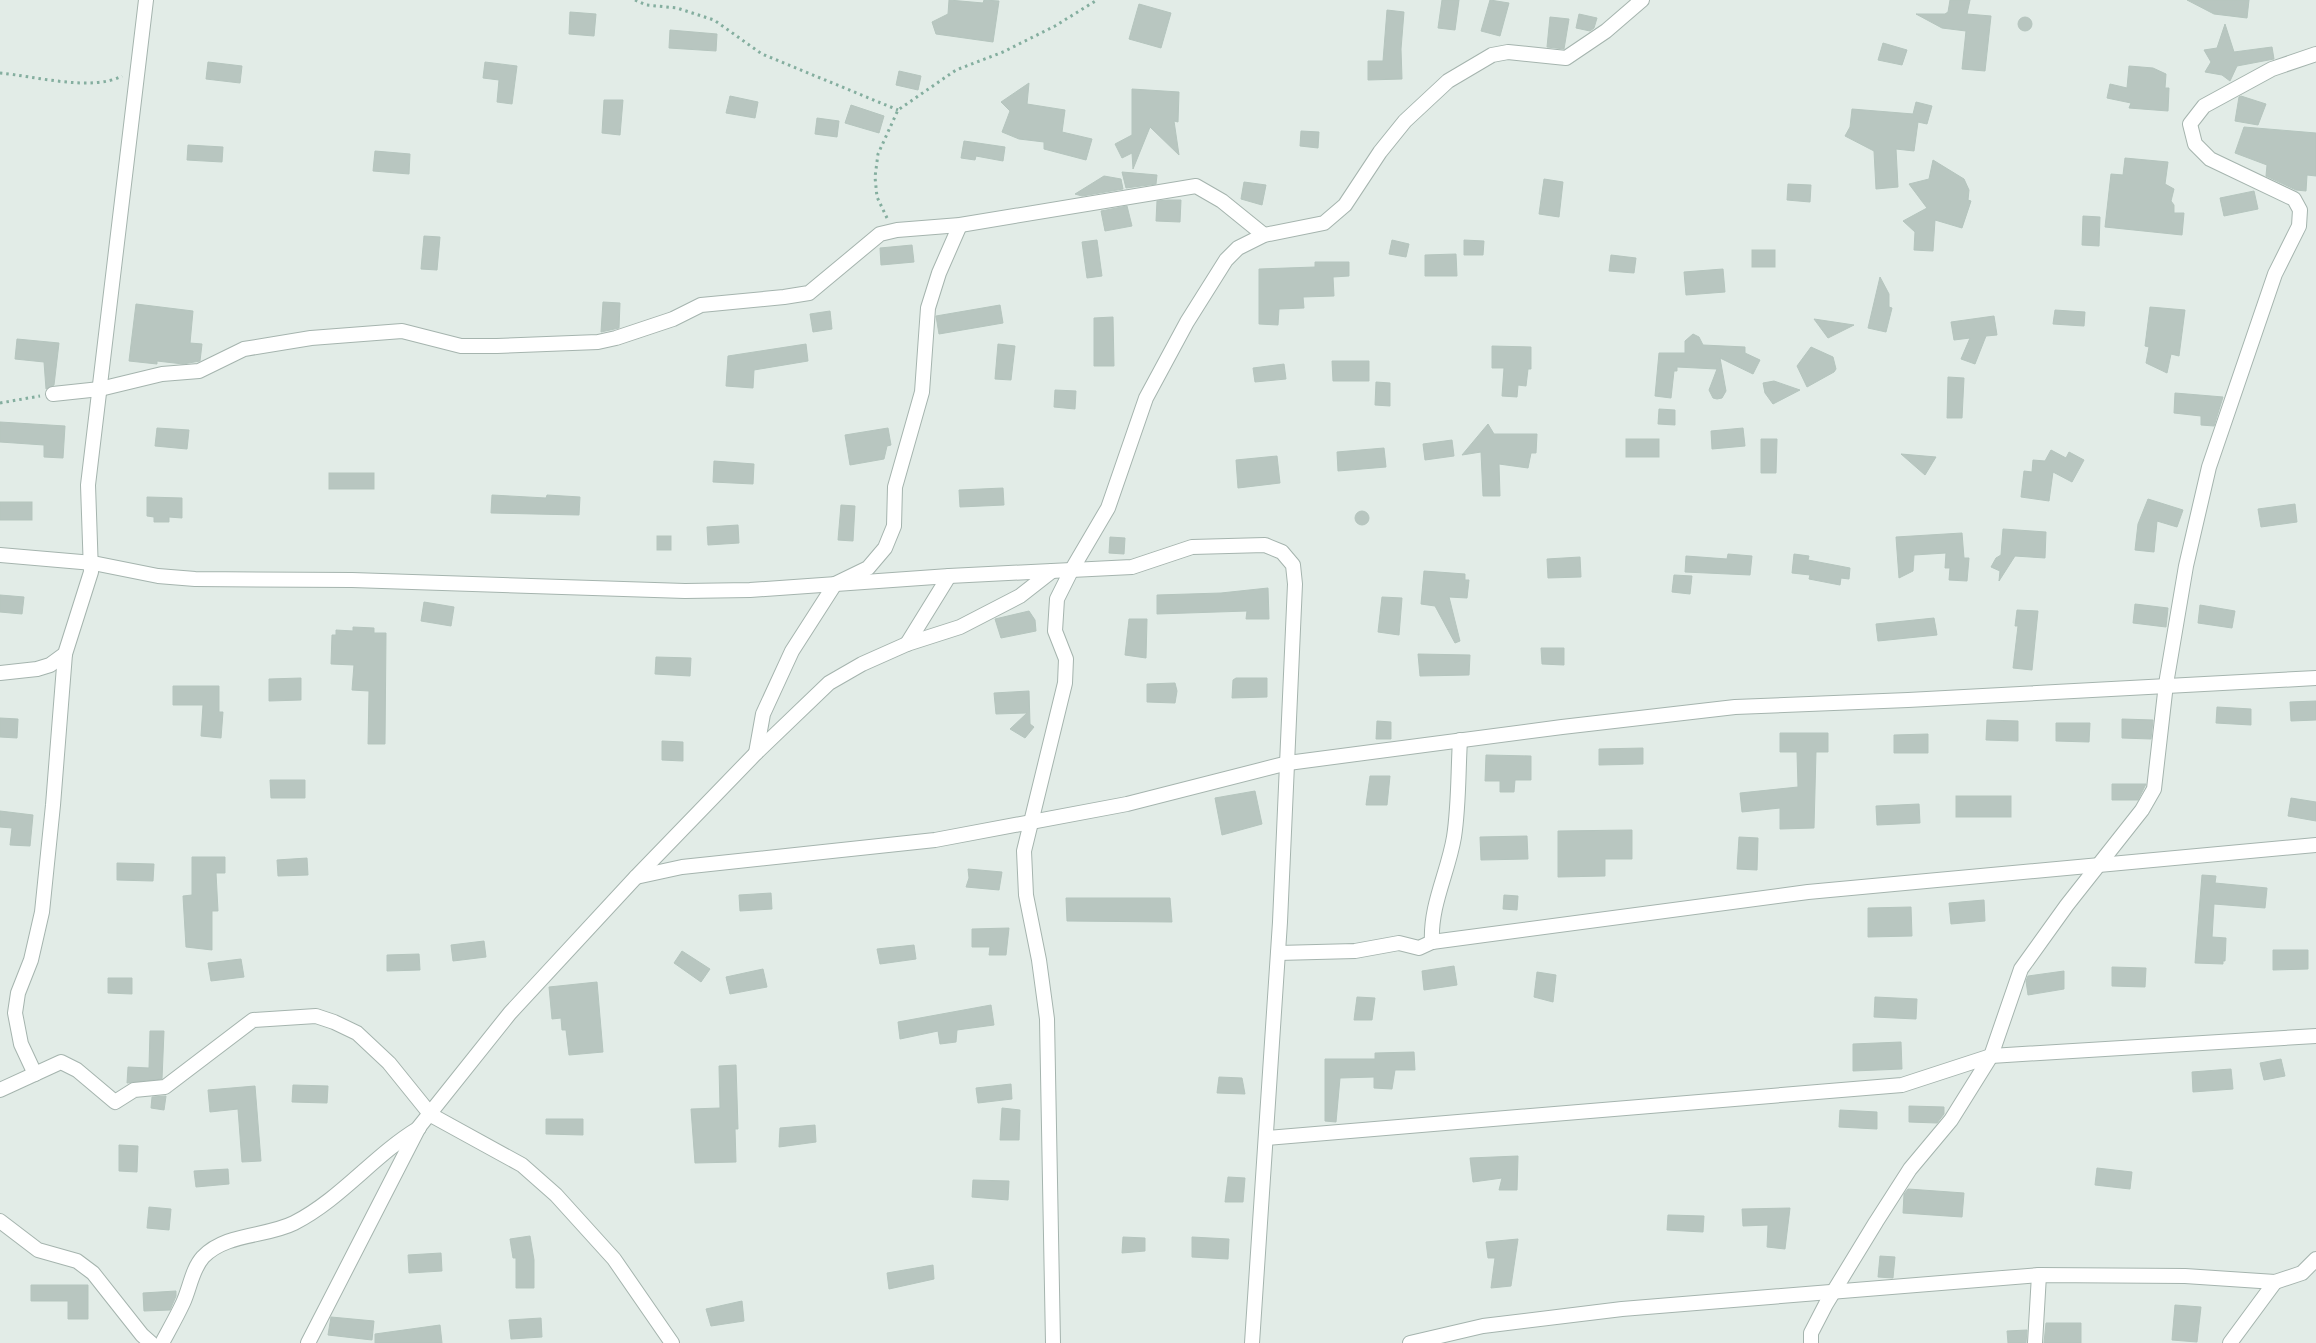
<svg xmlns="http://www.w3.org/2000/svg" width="2316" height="1343" font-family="'Source Sans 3',sans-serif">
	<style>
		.building { fill: #b8c6c0; stroke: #b5c5be }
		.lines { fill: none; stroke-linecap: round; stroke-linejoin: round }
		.minor-casing { stroke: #a5b4ae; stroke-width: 16 }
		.path { stroke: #84ae9f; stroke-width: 3; stroke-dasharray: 2.5 4; stroke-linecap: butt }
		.minor { stroke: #fff; stroke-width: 14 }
	</style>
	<rect width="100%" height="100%" fill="#e2ece7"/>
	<g class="building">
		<path d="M949,0L983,3L984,0L999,1L993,42L936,34L932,22L948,14Z"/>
		<path d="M1442,0H1459L1455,30L1438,28Z"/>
		<path d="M1490,0L1509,3L1500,36L1481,31Z"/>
		<path d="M1950,0H1970L1967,14L1991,16L1985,71L1962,69L1966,31L1942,28L1916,14H1945L1948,12Z"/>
		<path d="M2187,0H2249L2247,18L2214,14Z"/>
		<path d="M1139,4L1171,13L1161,48L1129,39Z"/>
		<path d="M1387,10L1404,12L1401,49L1402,79L1368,80V61H1383Z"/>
		<path d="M570,12L596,14L594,36L569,34Z"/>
		<path d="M1579,14L1597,18L1594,28L1590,31L1576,28Z"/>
		<circle cx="2025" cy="24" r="7"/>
		<path d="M1550,17L1569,19L1564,49L1547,47Z"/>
		<path d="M2225,24L2234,52L2272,47L2274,59L2237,66L2230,81L2222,75L2205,72L2211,62L2204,50L2217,48Z"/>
		<path d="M670,30L717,34L716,51L669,48Z"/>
		<path d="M1883,43L1907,50L1902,65L1878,60Z"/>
		<path d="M208,62L242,66L240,83L206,79Z"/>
		<path d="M485,62L517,66L512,104L497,102L499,80L483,78Z"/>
		<path d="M2129,66L2153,68L2166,74L2165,88H2169L2168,111L2129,108L2131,103L2107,98L2110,84L2127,88Z"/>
		<path d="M899,71L921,76L918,90L896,85Z"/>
		<path d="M1029,83L1027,104L1065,110L1062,132L1092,139L1086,160L1044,149V142L1019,139L1002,132L1010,111L1001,102Z"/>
		<path d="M1132,89L1179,92L1178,122L1174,121L1179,155L1150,127L1133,169L1132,153L1122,158L1115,144L1132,135Z"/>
		<path d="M730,96L758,102L755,118L726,113Z"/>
		<path d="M2241,96L2266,104L2258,125L2235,121L2239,97Z"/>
		<path d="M604,100H623L620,135L602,133Z"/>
		<path d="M1916,102L1932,106L1927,124L1918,122L1914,151L1896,149L1898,187L1876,189L1874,151L1845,136L1850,127L1852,109L1913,114Z"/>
		<path d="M851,105L884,116L879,133L845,123Z"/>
		<path d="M817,118L839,121L837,137L815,134Z"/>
		<path d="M2244,127L2316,133V176L2307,175L2306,191L2296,190L2266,176L2267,165L2235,153Z"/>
		<path d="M1301,131L1319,132L1318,148L1300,146Z"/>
		<path d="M964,141L1005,147L1003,161L976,156L975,160L961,158Z"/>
		<path d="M188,145L223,147L222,162L187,160Z"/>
		<path d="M375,151L410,154L409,174L373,171Z"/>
		<path d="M2125,158L2168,162L2165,184L2174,189L2171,201L2174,205V213H2184L2182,235L2105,227L2111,174L2123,175Z"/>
		<path d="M1933,160L1964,179L1969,190L1968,200L1971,201L1962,228L1935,220L1933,251L1914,250L1915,232L1903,221L1927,208L1909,184L1929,179Z"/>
		<path d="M1122,172L1157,175L1156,184L1126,188Z"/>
		<path d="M1104,176L1121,179L1123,189L1082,196L1075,194Z"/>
		<path d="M1544,179L1563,182L1559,217L1539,214Z"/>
		<path d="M1244,182L1266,185L1262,205L1241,199Z"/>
		<path d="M1788,184L1811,185L1810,202L1787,200Z"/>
		<path d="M2254,191L2258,209L2224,216L2220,198Z"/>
		<path d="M1168,200H1181L1180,222L1156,221L1157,201Z"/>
		<path d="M1127,206L1132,226L1105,231L1101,211Z"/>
		<path d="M2083,216L2100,217L2099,246L2082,245Z"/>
		<path d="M424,236L440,237L437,270L421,269Z"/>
		<path d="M1097,240L1102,276L1087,278L1082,242Z"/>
		<path d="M1392,240L1409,244L1406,257L1389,254Z"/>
		<path d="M1464,240L1484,241L1483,255H1464Z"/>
		<path d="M912,245L914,262L881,265L880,248Z"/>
		<rect x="1752" y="250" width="23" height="17"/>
		<path d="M1456,254L1457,276H1425V255Z"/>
		<path d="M1611,255L1636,258L1634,273L1609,271Z"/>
		<path d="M1315,262H1349V276L1333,277L1334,296L1303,297L1304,308L1279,309L1278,325L1259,324V269L1315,267Z"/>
		<path d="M1723,269L1725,292L1686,295L1684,272Z"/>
		<path d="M1880,277L1889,294V307L1892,308L1886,332L1868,328Z"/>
		<path d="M603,302L620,303L619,328L601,332Z"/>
		<path d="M136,304L193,311L190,343L202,344L200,361L183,364L157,361V364L129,361Z"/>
		<path d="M1000,305L1003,323L939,334L936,316Z"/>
		<path d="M2150,307L2185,310L2179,356L2171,354L2167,373L2146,363L2149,347L2145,346Z"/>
		<path d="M2055,310L2085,312L2084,326L2053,324Z"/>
		<path d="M830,311L832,329L813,332L810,314Z"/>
		<path d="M1994,316L1997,335L1986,336L1975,364L1961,359L1970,338L1954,340L1951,322Z"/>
		<path d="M1113,317L1114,366H1094V318Z"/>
		<path d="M1814,319L1854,325L1828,338Z"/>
		<path d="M1693,334L1699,337L1703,345L1745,347V353L1760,360L1753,374L1720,358L1726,391L1722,398L1717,399L1713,398L1709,390L1717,369L1677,367V371H1674L1671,398L1655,396L1659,353H1685V341Z"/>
		<path d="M17,339L59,343L54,385L46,389L44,362L15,359Z"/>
		<path d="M806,344L808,361L754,370L753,388L726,386L728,356Z"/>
		<path d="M998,344L1015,346L1011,380L995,379Z"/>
		<path d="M1492,346L1531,347V369H1528L1526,386L1518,385L1517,397L1502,396L1504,368H1492Z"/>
		<path d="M1811,347L1833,357L1836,369L1834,372L1807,387L1797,366Z"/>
		<path d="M1332,361H1369V381H1333Z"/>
		<path d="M1284,364L1286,379L1255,382L1253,368Z"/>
		<path d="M1948,377L1964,378L1962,418H1947Z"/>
		<path d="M1774,381L1800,390L1773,404L1765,393L1763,383Z"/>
		<path d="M1376,382L1390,383V406L1375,405Z"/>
		<path d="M1055,390L1076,391L1075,409L1054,407Z"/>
		<path d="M2175,393L2223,397L2214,426L2201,425V416L2174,413Z"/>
		<path d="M1659,409L1675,410V425L1658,424Z"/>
		<path d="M0,422L65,426L63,458L44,457V445L0,442Z"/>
		<path d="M1488,424L1494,434H1537L1536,453H1531L1528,468L1499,464L1500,496H1483L1481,452L1462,455Z"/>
		<path d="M157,428L189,430L187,449L155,446Z"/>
		<path d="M888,428L891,445L887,446L884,459L850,465L845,435Z"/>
		<path d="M1743,428L1745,446L1712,449L1711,431Z"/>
		<rect x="1626" y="439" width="33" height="18"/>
		<path d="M1761,439H1777L1776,473H1761Z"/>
		<path d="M1452,440L1454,456L1425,460L1423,444Z"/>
		<path d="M1384,448L1386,467L1338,471L1337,452Z"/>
		<path d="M2051,450L2066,458L2069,452L2084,460L2072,482L2053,472L2049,501L2021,497L2024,471L2032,472L2033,460L2045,461Z"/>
		<path d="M1901,454L1936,457L1925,475Z"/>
		<path d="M1277,456L1280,483L1238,488L1236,460Z"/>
		<path d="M714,461L754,464L753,484L713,482Z"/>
		<rect x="329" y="473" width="45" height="16"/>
		<path d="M1003,488L1004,505L960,507L959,490Z"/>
		<path d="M492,495L546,498L547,495L580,497L579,515L491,513Z"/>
		<path d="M147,497L182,498V518L169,517V522H154V517L147,516Z"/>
		<path d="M2148,499L2183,510L2177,527L2157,521L2154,552L2135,550L2138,524Z"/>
		<rect x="0" y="502" width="32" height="18"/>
		<path d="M2295,504L2297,522L2261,527L2258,509Z"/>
		<path d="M841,505L855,506L853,541L838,540Z"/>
		<circle cx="1362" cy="518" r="7"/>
		<path d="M738,525L739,543L708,545L707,527Z"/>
		<path d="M2003,529L2046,532L2045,558L2015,556L1999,581L2000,571L1991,567L1996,558L2001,555Z"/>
		<path d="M1962,533L1964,558H1969L1967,581L1949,580L1950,568H1945L1946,553L1914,555L1913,571L1899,578L1896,537Z"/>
		<rect x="657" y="536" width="14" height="14"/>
		<path d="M1110,537L1125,538L1124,554L1109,553Z"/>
		<path d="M1728,554L1752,556L1750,575L1685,572L1686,556L1727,559Z"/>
		<path d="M1794,554L1809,556L1808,560L1850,568L1849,579L1841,578L1840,585L1809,579L1810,575L1792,573Z"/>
		<path d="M1580,557L1581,577L1548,578L1547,559Z"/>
		<path d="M1424,571L1465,574V580H1469L1467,598L1449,597L1460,641L1455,643L1435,606L1421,604Z"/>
		<path d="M1674,575L1692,576L1690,594L1672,592Z"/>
		<path d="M1268,588L1269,619H1246L1247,611L1157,614V595L1221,593Z"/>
		<path d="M0,595L24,597L22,614L0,612Z"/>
		<path d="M1382,597L1402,598L1399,635L1378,632Z"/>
		<path d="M424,602L454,607L451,626L421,621Z"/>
		<path d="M2135,604L2168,608L2166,627L2133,623Z"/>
		<path d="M2200,605L2235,611L2232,628L2198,623Z"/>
		<path d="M2017,610L2038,611L2032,670L2013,668L2018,626H2015Z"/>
		<path d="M1029,611L1035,620L1036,631L1001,638L995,619Z"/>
		<path d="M1934,618L1937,635L1878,641L1876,624Z"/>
		<path d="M1129,619H1147L1146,658L1125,655Z"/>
		<path d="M353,627L374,628V633H386L385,744H368L369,691L352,690L354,665L331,664L332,635H336V630L353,631Z"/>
		<path d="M1541,648H1564V665L1542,664Z"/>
		<path d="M1418,654L1470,655L1469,675L1420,676Z"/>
		<path d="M656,657L691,658L690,676L655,674Z"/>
		<path d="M301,678V700L269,701V679Z"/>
		<path d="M1236,678H1267V697L1232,698L1233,680Z"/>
		<path d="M1175,683L1177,691L1175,703L1147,702V684Z"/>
		<path d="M173,686H219V712H223L221,738L201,736L203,705H173Z"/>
		<path d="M1029,691L1030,724L1034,727L1025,738L1010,729L1027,713L996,714L994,693Z"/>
		<path d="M2316,701V720L2291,721L2290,702Z"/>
		<path d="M2217,707L2251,709V725L2216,723Z"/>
		<path d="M0,718L18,719L17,738L0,737Z"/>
		<path d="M2122,719L2153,720L2151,739L2122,738Z"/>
		<path d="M1987,720L2018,721V741L1986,740Z"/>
		<path d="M1377,721L1391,722V739H1376Z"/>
		<path d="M2056,723H2090L2089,742L2056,741Z"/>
		<path d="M1780,733H1828V752H1816L1814,828L1780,829V808L1742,812L1740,793L1798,787L1797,752H1780Z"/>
		<path d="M1928,734V753H1894V735Z"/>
		<path d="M662,741L683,742V761L662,760Z"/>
		<path d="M1643,748V764L1599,765V749Z"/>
		<path d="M1486,755L1531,756V780H1515L1514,792H1500V781H1485Z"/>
		<path d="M1370,776H1390L1387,805H1366Z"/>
		<path d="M270,780H305V798H271Z"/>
		<path d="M2112,784H2146L2138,800H2112Z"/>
		<path d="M1255,791L1262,824L1222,835L1215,798Z"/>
		<rect x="1956" y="796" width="55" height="21"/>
		<path d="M2291,798L2316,802V821L2288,816Z"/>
		<path d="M1919,804L1920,823L1877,825L1876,806Z"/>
		<path d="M0,811L33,815L30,846L10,845L12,828L0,827Z"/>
		<path d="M1632,830V859H1605V876L1558,877V831Z"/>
		<path d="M1527,836L1528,859L1481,860L1480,837Z"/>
		<path d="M1739,837L1758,838L1757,870L1737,869Z"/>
		<path d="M192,857H225V873H216L218,911H212V950L186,947L183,896L192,895Z"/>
		<path d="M307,858L308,875L278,876L277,860Z"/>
		<path d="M117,863L154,864L153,881L117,880Z"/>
		<path d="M968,869L1002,872L999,890L966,887L969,878Z"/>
		<path d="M2202,875L2216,876L2215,883L2267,888L2265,908L2214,904L2212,937L2226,938L2225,961H2223V964L2195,963Z"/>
		<path d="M771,893L772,909L740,911L739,895Z"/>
		<path d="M1504,895L1518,896L1517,910L1503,909Z"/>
		<path d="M1066,898H1170L1172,922L1067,921Z"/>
		<path d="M1984,900L1985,921L1951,924L1949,903Z"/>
		<path d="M1911,907L1912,936L1868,937V908Z"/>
		<path d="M1009,928L1006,955H989L990,947H972V929Z"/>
		<path d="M484,941L486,957L453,961L451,945Z"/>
		<path d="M914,945L916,959L880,964L877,949Z"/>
		<path d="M2273,950H2308V969L2273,970Z"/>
		<path d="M682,951L710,969L701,982L674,963Z"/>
		<path d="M419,954L420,970L387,971V955Z"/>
		<path d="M241,959L244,977L211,981L208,963Z"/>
		<path d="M1454,966L1457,985L1424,990L1422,971Z"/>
		<path d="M2112,967L2146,968L2145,987L2112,986Z"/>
		<path d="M763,969L767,987L730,994L726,977Z"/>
		<path d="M2064,971V989L2028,995L2026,981L2028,976Z"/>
		<path d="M1537,972L1556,975L1553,1002L1534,997Z"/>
		<path d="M108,978H132V994L108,993Z"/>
		<path d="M597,982L603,1052L569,1055L566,1030H562L561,1018L552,1019L549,987Z"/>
		<path d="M1357,997L1375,998L1372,1020H1354Z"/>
		<path d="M1875,997L1917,999L1916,1019L1874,1017Z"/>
		<path d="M991,1005L994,1025L957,1030L956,1042L940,1044L938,1031L900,1039L898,1022Z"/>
		<path d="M150,1031H164L162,1079L127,1083L128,1067L149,1068Z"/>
		<path d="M1901,1042L1902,1069L1853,1071V1044Z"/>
		<path d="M1414,1052L1415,1070H1395L1392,1089L1374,1088V1077L1340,1078L1336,1122L1325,1121V1059H1375V1053Z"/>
		<path d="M2281,1059L2285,1076L2264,1080L2260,1063Z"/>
		<path d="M736,1065L738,1129H735L736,1162L695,1163L691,1109L720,1108L719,1066Z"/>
		<path d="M2231,1069L2233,1089L2193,1092L2192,1072Z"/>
		<path d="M1219,1077L1242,1078L1245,1094L1217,1093Z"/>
		<path d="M1011,1084L1012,1099L978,1103L976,1088Z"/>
		<path d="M293,1085L328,1086L327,1103L292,1102Z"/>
		<path d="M255,1086L261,1161L242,1162L238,1109L210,1112L208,1090Z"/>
		<path d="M166,1096L164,1110L151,1108L152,1097Z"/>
		<path d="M1909,1106L1944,1107V1114L1937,1123L1909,1122Z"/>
		<path d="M1002,1108L1020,1110L1019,1140H1000Z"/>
		<path d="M1840,1110L1877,1112V1129L1839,1127Z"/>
		<path d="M546,1119H583V1135L546,1134Z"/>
		<path d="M815,1125L816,1142L779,1147L780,1128Z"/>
		<path d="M119,1145L138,1146L137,1172L119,1171Z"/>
		<path d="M1518,1156L1517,1190H1499L1502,1178L1473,1182L1470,1158Z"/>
		<path d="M2097,1168L2132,1172L2130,1189L2095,1185Z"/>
		<path d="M228,1169L229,1184L196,1187L194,1171Z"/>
		<path d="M1228,1177L1245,1178L1243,1202H1225Z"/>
		<path d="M973,1180L1009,1181L1008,1200L972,1197Z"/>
		<path d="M1908,1189L1964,1193L1962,1217L1903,1213L1904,1194Z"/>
		<path d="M149,1207L171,1209L169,1230L147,1228Z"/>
		<path d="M1790,1208L1785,1249L1767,1247L1768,1225L1743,1226L1742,1209Z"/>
		<path d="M1668,1215L1704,1216L1703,1232L1667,1230Z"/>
		<path d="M530,1236L534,1260V1288H516V1258H513L510,1239Z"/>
		<path d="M1123,1237L1145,1238V1251L1122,1253Z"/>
		<path d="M1192,1237L1229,1239L1228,1259L1192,1257Z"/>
		<path d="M1518,1239L1511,1286L1491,1288L1495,1258H1488L1486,1242Z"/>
		<path d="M441,1253L442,1271L409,1273L408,1255Z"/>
		<path d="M1880,1256L1895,1257L1893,1278L1878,1277Z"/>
		<path d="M933,1265L934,1279L889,1289L887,1273Z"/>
		<path d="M31,1285H88V1319H68V1301H31Z"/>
		<path d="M176,1291V1296L170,1310L144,1311L143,1293Z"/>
		<path d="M742,1301L744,1321L711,1326L706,1309Z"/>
		<path d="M2175,1305L2201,1307L2197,1342L2172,1340Z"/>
		<path d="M331,1317L374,1321L372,1340L328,1335Z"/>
		<path d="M541,1318L542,1337L511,1339L509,1320Z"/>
		<path d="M2046,1323H2081V1343H2044Z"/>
		<path d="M440,1325L442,1343H375V1334Z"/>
		<path d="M2027,1330L2026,1343H2008L2007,1331Z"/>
	</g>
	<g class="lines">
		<defs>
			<g id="minor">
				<path d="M53,394L100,389L162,374L199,371L244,349L311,338L402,331L461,346H497L598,342L616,338L673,319L701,305L784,297L809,293L880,234L897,230L960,225L1196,186L1222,201L1264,235"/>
				<path d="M0,555L93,563L158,576L195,579L352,580L685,591L750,590L949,576L1132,567L1192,547L1265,545L1282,552L1293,565L1295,584L1280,922L1252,1343"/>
				<path d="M907,644L949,576"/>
				<path d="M0,673L37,669L50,665L65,654L91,572L88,485L146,0"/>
				<path d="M756,753L763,714L792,651L835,584L868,568L885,548L894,526L895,487L922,392L928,308L939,273L960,225"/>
				<path d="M636,877L682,867L935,840L1127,804L1288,763L1562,727L1735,707L1908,700L2316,678"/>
				<path d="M1432,942C1430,905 1448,873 1454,837C1459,805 1458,772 1460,740"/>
				<path d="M1278,953L1355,951L1399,943L1419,948L1432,942L1808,892L2316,845"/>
				<path d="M35,1074L21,1044L15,1013L18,993L31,960L42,912L53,805L65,654"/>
				<path d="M0,1090L61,1062L77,1070L115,1102L134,1090L165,1087L253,1020L316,1016L334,1022L357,1033L389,1063L431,1115L522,1165L556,1195L614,1259L672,1343"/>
				<path d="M1266,1138L1902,1085L1991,1056L2316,1036"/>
				<path d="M0,1221L38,1250L77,1261L93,1273L142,1335L151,1343"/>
				<path d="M162,1343C169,1330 177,1316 183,1303C190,1288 192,1269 203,1257C226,1233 266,1237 294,1223C341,1199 374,1155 419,1128"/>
				<path d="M308,1343L419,1127L510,1013L636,877L756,753L829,683L862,664L907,644L960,627L1020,596L1052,571"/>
				<path d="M1053,1343L1047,1019L1039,960L1026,895L1024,851L1065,683L1066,659L1055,631L1057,599L1071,571L1108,508L1146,398L1187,322L1226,260L1238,248L1264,235L1324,223L1345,205L1380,152L1405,121L1448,81L1492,55L1508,52L1566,58L1606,31L1642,0"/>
				<path d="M1410,1343L1483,1326L1622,1309L2039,1275L2185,1276L2275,1282L2302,1273L2316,1259"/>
				<path d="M1811,1343V1333L1826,1304L1876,1222L1910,1169L1951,1120L1991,1056L2021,969L2067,905L2142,810L2154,789L2166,684L2186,566L2209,467L2275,274L2299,226L2300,210L2294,199L2210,159L2195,144L2190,124L2204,106L2272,69L2316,54"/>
				<path d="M2035,1343L2039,1275"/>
				<path d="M2230,1343L2275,1282"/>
			</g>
		</defs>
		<use href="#minor" class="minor-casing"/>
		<g class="path">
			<path d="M635,0L646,5L677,8L714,20L762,54L898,110"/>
			<path d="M0,73C34,76 92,92 122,76"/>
			<path d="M887,218L877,197L875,177L878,154L898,110L956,70L1003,52L1055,26L1097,0"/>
			<path d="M0,403L40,396"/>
		</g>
		<use href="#minor" class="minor"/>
	</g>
</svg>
